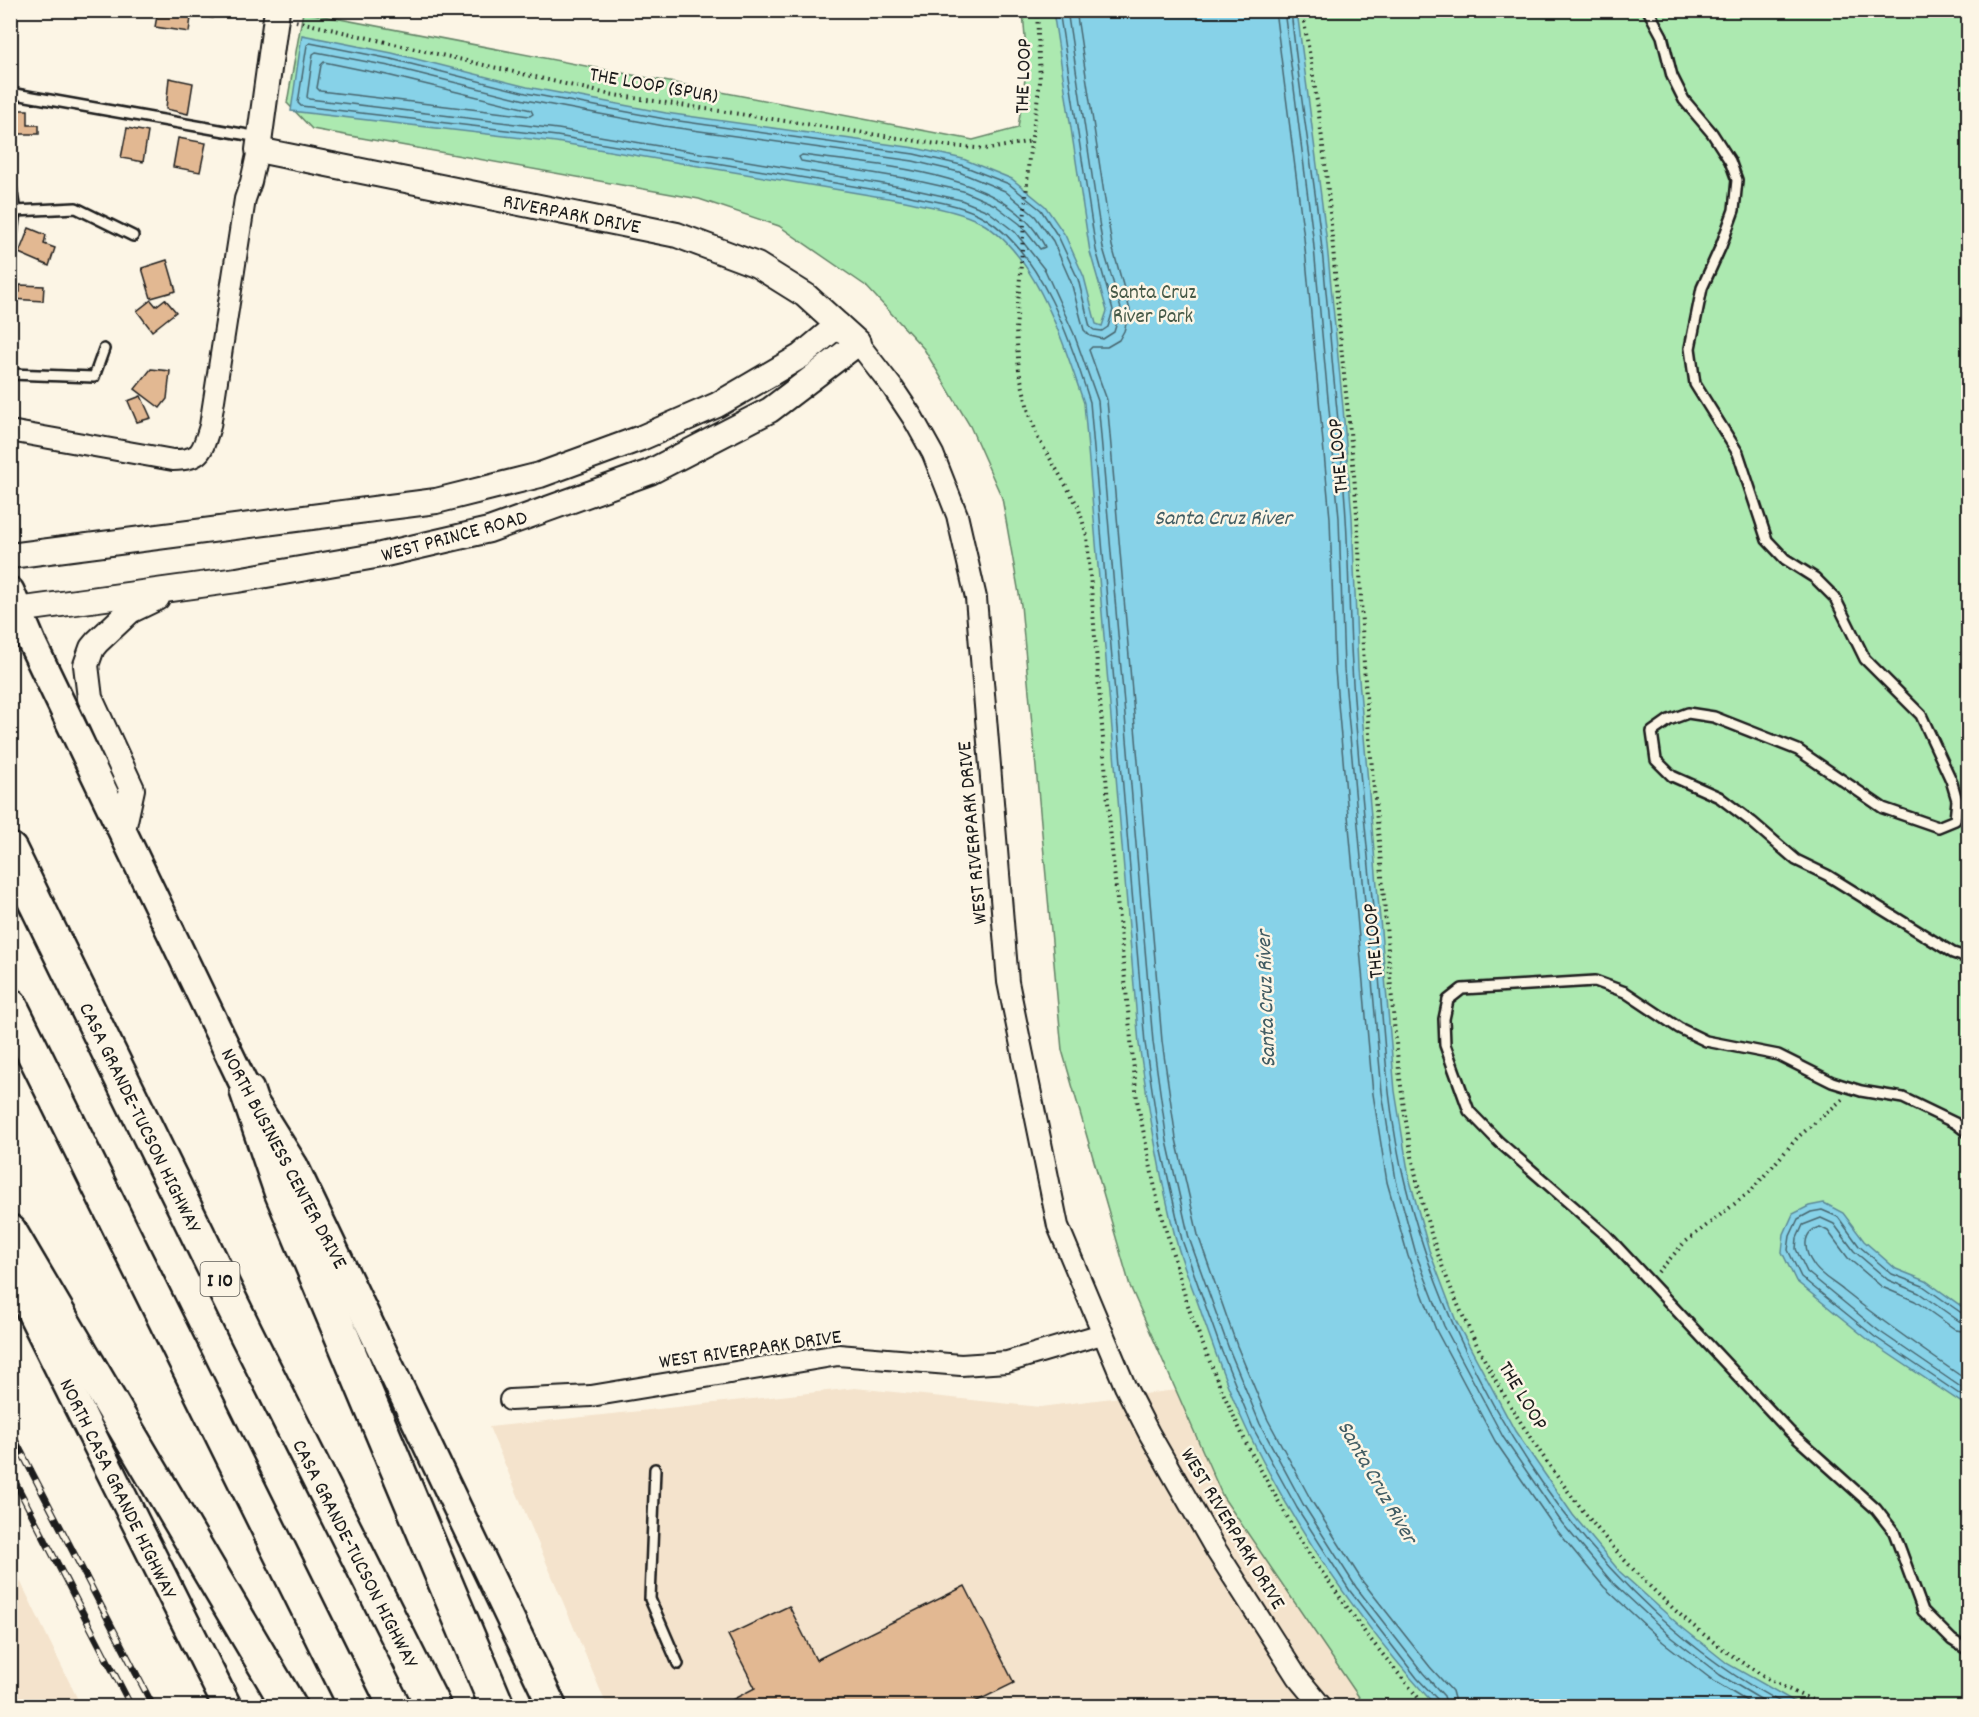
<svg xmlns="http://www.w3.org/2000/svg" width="1979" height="1717" font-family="Dekko,sans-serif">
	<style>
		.built { fill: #f4e3cc }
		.green { fill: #ace9b0; stroke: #648266; stroke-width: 1.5 }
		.water { fill: #87d2e8; stroke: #5c8996; stroke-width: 1.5 }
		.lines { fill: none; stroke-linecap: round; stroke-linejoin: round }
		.shore { stroke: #47656e; stroke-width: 1.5 }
		.building { fill: #e2b892; stroke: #1c1c1c; stroke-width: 1.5 }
		.service-casing { stroke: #1c1c1c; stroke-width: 14 }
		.minor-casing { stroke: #1c1c1c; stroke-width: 24 }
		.tertiary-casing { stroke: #1c1c1c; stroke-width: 28 }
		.secondary-casing { stroke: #1c1c1c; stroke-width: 32 }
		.motorway-casing { stroke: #1c1c1c; stroke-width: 38 }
		.path { stroke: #1c1c1c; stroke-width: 4; stroke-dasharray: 1.5 4.5; stroke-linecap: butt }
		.service { stroke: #fcf5e5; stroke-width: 9 }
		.minor { stroke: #fcf5e5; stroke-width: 20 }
		.tertiary { stroke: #fcf5e5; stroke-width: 24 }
		.secondary { stroke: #fcf5e5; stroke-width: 27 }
		.motorway { stroke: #fcf5e5; stroke-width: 33 }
		.rail-casing { stroke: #1c1c1c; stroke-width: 7 }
		.rail { stroke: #fcf5e5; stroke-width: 4.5; stroke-dasharray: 14; stroke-linecap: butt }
		.labels { text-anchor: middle; stroke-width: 5; stroke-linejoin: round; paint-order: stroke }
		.shield { fill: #fcf5e5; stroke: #5f5d58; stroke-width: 1.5 }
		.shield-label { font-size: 20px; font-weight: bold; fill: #1c1c1c }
		.street-label { font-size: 21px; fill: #1c1c1c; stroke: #fcf5e5 }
		.park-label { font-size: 21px; fill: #475a48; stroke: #fcf5e5 }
		.water-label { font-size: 22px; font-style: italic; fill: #415c63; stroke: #fcf5e5 }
	</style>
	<rect width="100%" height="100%" fill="#fcf5e5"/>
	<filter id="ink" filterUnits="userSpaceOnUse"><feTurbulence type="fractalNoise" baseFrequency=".0167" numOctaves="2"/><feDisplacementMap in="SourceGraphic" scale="12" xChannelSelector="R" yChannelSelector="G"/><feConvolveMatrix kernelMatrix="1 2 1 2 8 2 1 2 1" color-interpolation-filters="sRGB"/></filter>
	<g filter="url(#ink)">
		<g class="built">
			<path d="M855,1388L1040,1407L1176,1390L1224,1497L1365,1706H607L489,1427Z"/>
			<path d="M11,1562L81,1706H11Z"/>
		</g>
		<path class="green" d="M1023,11H1968V1706H1365L1223,1497L1130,1286L1062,1050L1021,605L1002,498L970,426L924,349L866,286L779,226L699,199L312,129L287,103L303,12L973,140L1018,128L1027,65Z"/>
		<g class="water">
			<path d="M1053,11H1297L1326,235L1343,408L1352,517L1358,668L1395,1091L1409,1177L1429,1250L1456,1321L1515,1431L1573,1515L1620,1572L1679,1625L1728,1664L1802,1706H1436C1363,1628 1294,1527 1247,1430C1229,1392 1215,1352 1201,1312C1193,1288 1182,1264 1176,1240C1159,1175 1149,1110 1139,1044L1084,403C1064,346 1037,253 980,222C957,210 930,207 905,201L556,142L291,111L302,35L392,53L527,87L666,113L915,148L963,159L1012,179L1045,206L1065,235L1084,277L1096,324L1102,326L1107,311L1090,252Z"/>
			<path d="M1824,1203L1843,1213L1864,1241L1896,1269L1926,1281L1968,1311V1407L1871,1342L1796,1281L1782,1252L1784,1234L1793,1214L1809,1206Z"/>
		</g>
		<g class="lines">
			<g class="shore">
				<path d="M1059,10L1096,250L1113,310L1108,327L1102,331L1094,330L1090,327L1078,279L1059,238L1041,210L1009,184L961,165L914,154L665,119L526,93L391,59L310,43L307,45L298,103L301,106L557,136L906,195C932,201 962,204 985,218C1041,253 1071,341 1090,402L1145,1043L1160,1142L1182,1240L1222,1352L1253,1428L1297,1508L1350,1591L1417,1678L1438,1700L1439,1706"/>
				<path d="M1067,10L1103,248L1121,309L1114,332L1103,339L1090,336L1084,330L1071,282L1053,241L1035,216L1005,191L959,172L913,161L664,126L525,100L389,66L316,52L313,54L307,97L309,99L558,129L907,188L961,200L988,211L1015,232L1045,270L1074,334L1098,401L1153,1042L1167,1141L1189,1238L1229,1349L1260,1424L1303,1504L1356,1587L1423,1673L1444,1696L1447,1706"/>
				<path d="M1076,10L1112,246L1130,310L1124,331L1119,340L1107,347H1092L1089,350L1107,400L1162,1041L1176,1139L1198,1235L1237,1346L1268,1420L1311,1500L1363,1582L1430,1667L1452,1691L1456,1706"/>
				<path d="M1275,10L1304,238L1320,410L1330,518L1335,670L1373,1094L1387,1182L1408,1256L1436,1330L1495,1441L1555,1528L1604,1587L1663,1642L1715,1682L1755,1706"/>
				<path d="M1284,10L1313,237L1329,409L1339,518L1344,669L1382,1092L1396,1180L1416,1254L1444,1326L1503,1437L1562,1523L1611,1581L1670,1636L1720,1675L1772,1706"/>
				<path d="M1291,10C1298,84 1311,158 1320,231C1325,277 1329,324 1333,370C1338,419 1343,468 1346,518C1349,567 1349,617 1352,666C1357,762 1369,857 1377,953C1384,1029 1386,1108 1405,1183C1455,1387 1597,1610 1788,1706"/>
				<path d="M324,62L387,75L531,110L533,114L530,116L320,91L317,88L321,65Z"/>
				<path d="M802,155C871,165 993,170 1036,232C1039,237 1043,242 1045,247L1040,249L1020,224L995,205L963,191L909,179L801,161L799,157Z"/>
				<path d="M1968,1315L1963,1314L1923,1286L1892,1274L1859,1246L1838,1217L1822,1210L1811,1212L1798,1219L1790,1236L1788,1250L1801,1277L1875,1337L1968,1400"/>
				<path d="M1968,1323L1959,1321L1919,1293L1888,1280L1854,1251L1834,1224L1821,1218L1803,1225L1797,1238L1796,1249L1807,1272L1879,1331L1968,1392"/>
				<path d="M1968,1332L1956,1330L1915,1301L1882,1287L1848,1258L1828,1231L1820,1227C1801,1232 1804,1251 1813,1264C1819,1275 1835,1283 1844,1291C1884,1323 1926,1352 1968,1381"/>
			</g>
		</g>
		<g class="building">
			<path d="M158,10H192L189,32L155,27Z"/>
			<path d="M198,10H215L213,18L198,15Z"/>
			<path d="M169,78L193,83L188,114L166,109Z"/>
			<path d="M14,110H28V125H39V134H10V116H14Z"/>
			<path d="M127,128L148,132L143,162L121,158Z"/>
			<path d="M178,138L206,143L200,172L173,167Z"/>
			<path d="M29,228L46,235L44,244L55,248L49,266L19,253Z"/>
			<path d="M167,260L176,291L151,298L142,268Z"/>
			<path d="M20,285L44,286L43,301L12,299L13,292H20Z"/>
			<path d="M165,299L176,312L152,331L137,311L151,300L156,306Z"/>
			<path d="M151,369L170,371L167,399L160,408L135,389Z"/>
			<path d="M141,396L151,418L137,422L128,401Z"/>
			<path d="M965,1586L1014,1683L967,1706H728L726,1703L755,1688L728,1635L789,1606L816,1660Z"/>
		</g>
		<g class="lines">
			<defs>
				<g id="service">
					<path d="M1648,10L1662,36L1672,76L1684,100L1712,133L1730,161L1737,180L1734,210L1721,246L1702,288L1690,348L1695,384L1738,453L1767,540L1785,559L1815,578L1835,598L1865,659L1921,715L1951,780L1957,800L1955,820L1938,827L1883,808L1798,750L1714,717L1688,713L1669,720L1652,732L1656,760L1672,776L1719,797L1752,822L1796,860L1827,875L1953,953L1968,958"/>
					<path d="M10,17L12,10"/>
					<path d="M10,93L259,137"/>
					<path d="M10,181L15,211L10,250"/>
					<path d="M15,211L76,208L133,236"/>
					<path d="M10,374L94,377L104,349"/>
					<path d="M1968,1133L1955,1123L1903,1098L1861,1091L1832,1082L1778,1055L1706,1041L1679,1028L1625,992L1595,981L1462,989L1448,1000L1444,1019L1445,1045L1469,1111L1499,1142L1606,1235L1790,1432L1876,1509L1894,1532L1923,1611L1952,1640L1968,1650"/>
					<path d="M655,1469L650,1599L678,1664"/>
				</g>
				<g id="minor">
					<path d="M858,343L893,388L913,418L933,454L957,515L976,598L1008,982L1058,1226L1125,1386L1149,1433L1216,1550L1297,1677L1321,1706"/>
					<path d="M10,431L173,460C201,460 202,452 210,426L245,199L251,182L258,150"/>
					<path d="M510,1400L591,1396L838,1355L961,1365L1007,1362L1102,1334"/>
				</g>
				<g id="tertiary">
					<path d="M10,556L436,501L540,475L641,438L717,405L801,356L838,325"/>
					<path d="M10,611L237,580L381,555L489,530L650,472L770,410L858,343L805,295L757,265L677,235L258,150L277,10"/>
					<path d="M123,830L132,789L90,698L86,665L92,648L97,642L130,611L157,598"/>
				</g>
				<g id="secondary">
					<path d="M10,591L32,643L247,1091L294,1166L552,1706"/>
					<path d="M10,1270L227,1706"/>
				</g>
				<g id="motorway">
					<path d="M10,850L246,1333L433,1706"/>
					<path d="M10,1005L356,1706"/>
					<path d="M247,1091L281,1191L497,1706"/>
					<path d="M10,1232L289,1706"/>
				</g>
			</defs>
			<use href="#service" class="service-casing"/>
			<use href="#minor" class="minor-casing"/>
			<use href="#tertiary" class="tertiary-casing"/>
			<use href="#secondary" class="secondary-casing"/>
			<use href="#motorway" class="motorway-casing"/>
			<g class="path">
				<path d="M1037,10L1040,82L1029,157L1016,330L1019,371L1028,409L1038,438L1078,506L1087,536L1111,840L1137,1100L1157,1198L1182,1286L1191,1315L1218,1382L1249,1449L1303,1545L1366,1634L1425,1706"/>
				<path d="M1302,10C1309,51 1316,91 1321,131C1331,205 1335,281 1342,355C1348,414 1355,473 1358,532C1361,576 1361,620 1364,664C1368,738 1377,813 1383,888C1391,984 1396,1082 1416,1176C1443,1308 1525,1445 1612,1546C1669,1611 1745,1677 1828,1706"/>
				<path d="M296,21L608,94L950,146L989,149L1032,141"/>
				<path d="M1658,1272L1684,1243L1750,1192L1798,1137L1843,1099"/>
			</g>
			<use href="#service" class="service"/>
			<use href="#minor" class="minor"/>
			<use href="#tertiary" class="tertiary"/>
			<use href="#secondary" class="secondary"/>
			<use href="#motorway" class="motorway"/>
			<defs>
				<g id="rail">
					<path d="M10,1430L153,1706"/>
					<path d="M10,1472L131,1706"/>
				</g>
			</defs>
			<use href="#rail" class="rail-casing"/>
			<use href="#rail" class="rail"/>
		</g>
	</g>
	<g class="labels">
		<rect class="shield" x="200.5" y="1262" width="39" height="34" rx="4.5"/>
		<g class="shield-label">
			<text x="220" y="1286">I 10</text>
		</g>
		<g class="street-label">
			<text transform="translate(1022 76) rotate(-88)" y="7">THE LOOP</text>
			<text transform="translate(654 84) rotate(10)" y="7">THE LOOP (SPUR)</text>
			<text transform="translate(572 213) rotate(11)" y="7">RIVERPARK DRIVE</text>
			<text transform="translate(1337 456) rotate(-95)" y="7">THE LOOP</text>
			<text transform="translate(454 535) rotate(-15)" y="7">WEST PRINCE ROAD</text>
			<text transform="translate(971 833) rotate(-95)" y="7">WEST RIVERPARK DRIVE</text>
			<text transform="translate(1372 941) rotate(-95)" y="7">THE LOOP</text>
			<text transform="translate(141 1117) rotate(64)" y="7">CASA GRANDE-TUCSON HIGHWAY</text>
			<text transform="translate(285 1158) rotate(62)" y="7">NORTH BUSINESS CENTER DRIVE</text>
			<text transform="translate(750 1348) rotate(-8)" y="7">WEST RIVERPARK DRIVE</text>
			<text transform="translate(1524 1395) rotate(59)" y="7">THE LOOP</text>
			<text transform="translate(119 1488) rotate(64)" y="7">NORTH CASA GRANDE HIGHWAY</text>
			<text transform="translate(1234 1528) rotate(59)" y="7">WEST RIVERPARK DRIVE</text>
			<text transform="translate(356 1553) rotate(63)" y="7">CASA GRANDE-TUCSON HIGHWAY</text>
		</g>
		<g class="park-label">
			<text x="1153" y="298">Santa Cruz<tspan x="1153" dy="24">River Park</tspan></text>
		</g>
		<g class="water-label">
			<text x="1223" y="524">Santa Cruz River</text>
			<text transform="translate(1264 999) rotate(-92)" y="8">Santa Cruz River</text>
			<text transform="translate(1379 1481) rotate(60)" y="8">Santa Cruz River</text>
		</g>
	</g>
	<rect width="1979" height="1717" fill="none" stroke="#fcf5e5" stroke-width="36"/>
	<rect x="18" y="18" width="1943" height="1681" fill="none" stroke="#1c1c1c" stroke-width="2" filter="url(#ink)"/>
</svg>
